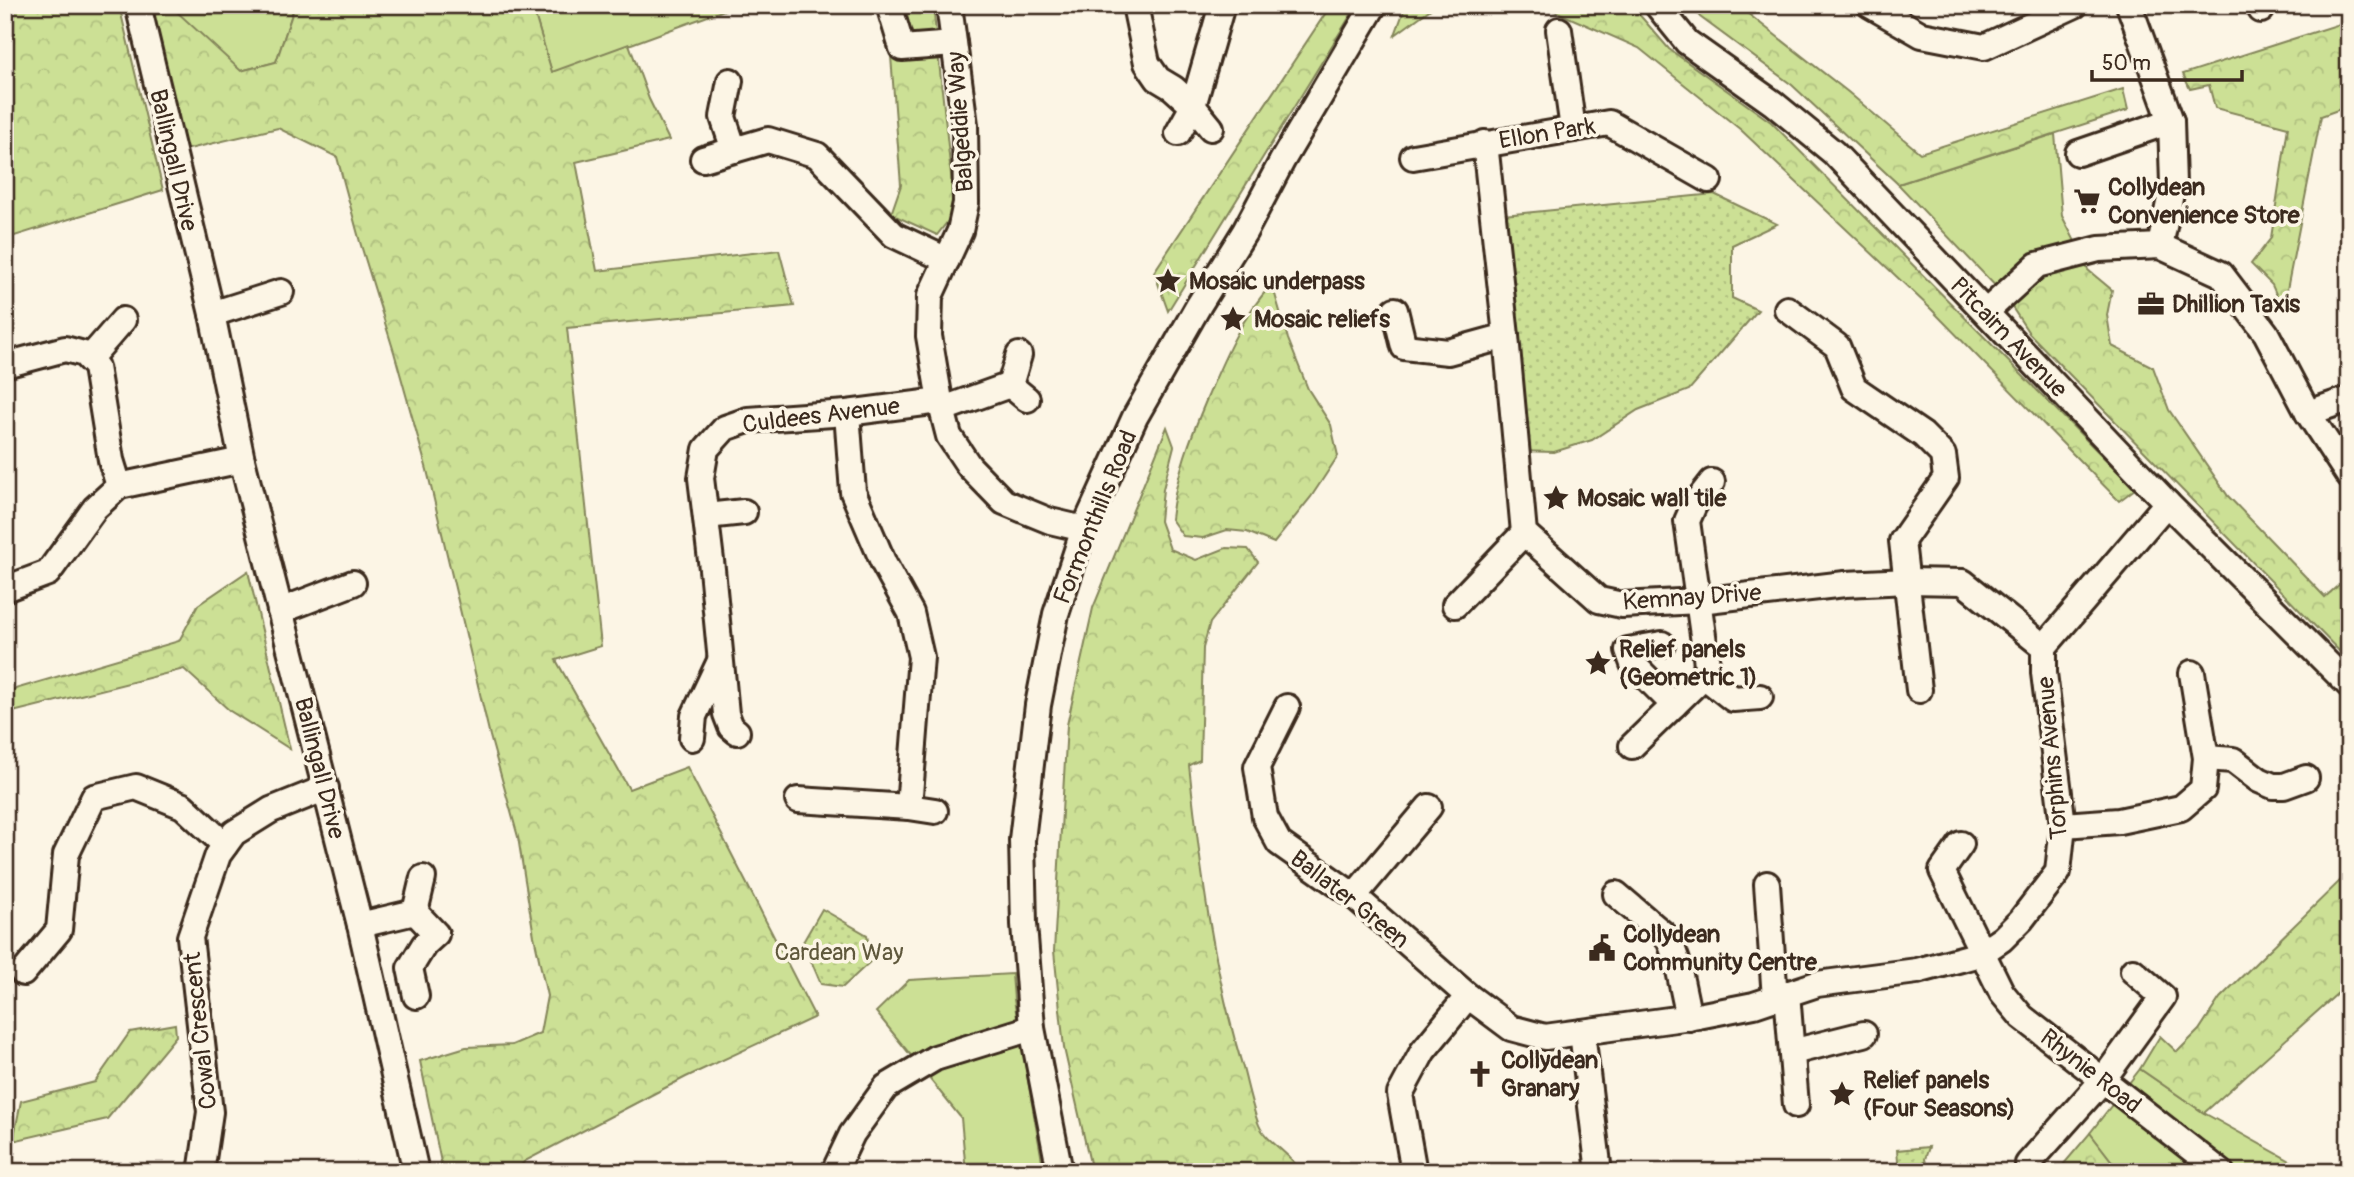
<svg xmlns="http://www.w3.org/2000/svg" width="2354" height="1177" font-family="Pangolin,sans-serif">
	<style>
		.grass { fill: #cce095; stroke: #84855a; stroke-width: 2 }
		.forest { fill: url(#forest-crowns); stroke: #84855a; stroke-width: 2 }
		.park { fill: url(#park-dots); stroke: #84855a; stroke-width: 2 }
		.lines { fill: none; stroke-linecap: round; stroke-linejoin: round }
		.minor-casing { stroke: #3b2a1e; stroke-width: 30 }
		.minor { stroke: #fcf5e5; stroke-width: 24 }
		.labels { text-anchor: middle; stroke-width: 7; stroke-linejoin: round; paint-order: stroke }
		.street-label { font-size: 24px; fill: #3b2a1e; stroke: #fcf5e5 }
		.poi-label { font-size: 24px; font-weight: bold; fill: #3b2a1e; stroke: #fcf5e5; text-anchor: start }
		.park-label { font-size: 24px; fill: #5f583c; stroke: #fcf5e5 }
	</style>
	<defs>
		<pattern id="forest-crowns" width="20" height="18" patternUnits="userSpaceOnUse" patternTransform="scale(1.75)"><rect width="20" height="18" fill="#cce095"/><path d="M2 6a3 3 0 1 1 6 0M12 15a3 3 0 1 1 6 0" fill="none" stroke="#b0c080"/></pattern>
		<pattern id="park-dots" width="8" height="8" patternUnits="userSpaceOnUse" patternTransform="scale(1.75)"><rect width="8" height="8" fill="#cce095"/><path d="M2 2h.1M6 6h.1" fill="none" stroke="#b0c080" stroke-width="1.8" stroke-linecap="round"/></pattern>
	</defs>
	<rect width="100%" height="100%" fill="#fcf5e5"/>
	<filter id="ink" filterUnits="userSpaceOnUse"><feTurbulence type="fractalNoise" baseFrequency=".0143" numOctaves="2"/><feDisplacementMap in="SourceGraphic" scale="14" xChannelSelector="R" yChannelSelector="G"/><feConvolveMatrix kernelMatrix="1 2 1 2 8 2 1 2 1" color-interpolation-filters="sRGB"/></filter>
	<g filter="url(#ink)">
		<g class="grass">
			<path d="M138,5H295L276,62L240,71L174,10L141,19Z"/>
			<path d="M532,5H738L552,73Z"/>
			<path d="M2055,134L2062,216L2081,253L2004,295L1898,184Z"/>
			<path d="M1012,974L1014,1000L1044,1172H966L961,1118L876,1012L909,980Z"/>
			<path d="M2140,1069L2204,1113L2301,1167L2304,1172H2103L2113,1163L2090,1133Z"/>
		</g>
		<g class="forest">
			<path d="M12,5H119L163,190L5,239V10Z"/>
			<path d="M295,5H532L552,72L629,44L649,99L669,140L576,162L597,271L779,250L794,306L567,328L601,646L556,660L629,789L687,767L815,1017L686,1077L525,1161L515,1172H443L420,1061L466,1047L512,1045L540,1033L547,996L534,936L518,837L490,736L427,470L394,352L360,242L337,157L278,128L172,153L141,19L174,9L241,71L276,62Z"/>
			<path d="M887,5H933L955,212L937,235L891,214L901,185Z"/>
			<path d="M1331,5H1357L1168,311L1154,272Z"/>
			<path d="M1406,5H1436L1395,35Z"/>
			<path d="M1541,5H1631L1669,49L1771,122L2135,489L2119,501L1931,309L1741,130L1639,48Z"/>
			<path d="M1691,5H1737L1848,92L1920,153L2123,89L2128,110L1898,184L1792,85L1700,17Z"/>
			<path d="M2349,21V106L2321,116L2283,310L2272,285L2251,264L2271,238L2288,127L2215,108L2209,85L2190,89L2183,74Z"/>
			<path d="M2081,253L2088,270L2112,290L2107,315L2112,346L2153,367L2169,410L2228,496L2325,597L2349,576V611L2343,617L2349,623V661L2029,333L2004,295Z"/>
			<path d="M1272,284L1288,339L1308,389L1331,425L1338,456L1311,497L1274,543L1247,532L1227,530L1203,538L1183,536L1171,519C1176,475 1191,436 1208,396C1226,354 1241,318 1272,284Z"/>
			<path d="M1167,427L1174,446L1163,489L1160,521L1170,549L1196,560L1226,548L1248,549L1258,562L1210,623L1203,648L1200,760L1189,765C1200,867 1213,970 1243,1068C1248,1087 1252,1107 1259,1125C1266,1142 1292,1154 1301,1172H1092L1064,1048L1054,951L1067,725L1093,608Z"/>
			<path d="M248,571L290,749L230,711L184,669L5,714V692L179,641L198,605Z"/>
			<path d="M2349,872V983L2204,1113L2140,1069L2160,1036L2177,1052L2199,1030L2220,998Z"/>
			<path d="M175,1024L176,1036L107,1119L13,1141L21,1101L95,1082L130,1032Z"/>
			<path d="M2090,1133L2113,1163L2103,1172H2057Z"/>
		</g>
		<g class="park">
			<path d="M1714,194L1777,224L1732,245V298L1758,310L1689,390L1638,410L1592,440L1554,452L1517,451L1493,216Z"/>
			<path d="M822,909L867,935L871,961L843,987L821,984L803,942Z"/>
			<path d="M1929,1147L1925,1159L1928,1172H1899L1897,1150Z"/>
		</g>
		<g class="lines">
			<defs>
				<g id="minor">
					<path d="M138,5L212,314L242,460L360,925L416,1172"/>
					<path d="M889,5L902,48L954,44"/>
					<path d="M949,5L965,125L966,203L960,231L930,296L929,336L940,401L949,436L969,466L1004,502L1050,521L1084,529"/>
					<path d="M1135,5L1147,63L1158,79L1173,88L1193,106L1211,128"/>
					<path d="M1657,5L1687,42L1773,103L1834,153L2167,503L2349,685"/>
					<path d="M1870,5L1922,35L1984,47L2075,5"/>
					<path d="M2129,5L2171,121"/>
					<path d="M2258,5L2261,10"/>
					<path d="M1559,30L1573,129"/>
					<path d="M730,81L723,117L734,150"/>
					<path d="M1178,133L1193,106L1222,5"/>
					<path d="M1485,143L1506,336L1524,533L1599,600L1622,605L1699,601L1845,584L1908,581L1963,582L2044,647"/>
					<path d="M2078,153L2171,121L2173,184L2160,246"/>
					<path d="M1413,157L1609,123L1709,180"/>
					<path d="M703,159L768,140L817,155L894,235L947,260"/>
					<path d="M1787,309L1837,346L1854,388L1923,435L1943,455L1946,478L1902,541L1919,690"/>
					<path d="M1395,310L1404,347L1448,352L1506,336"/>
					<path d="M1986,312L2037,265L2099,249L2160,246L2221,274L2266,333L2308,413L2349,476"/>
					<path d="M212,314L281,292"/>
					<path d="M89,359L123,320"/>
					<path d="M5,365L65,349L84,354L96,367L111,460L119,486L95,508L48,573L5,589"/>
					<path d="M1010,385L1027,399"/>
					<path d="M943,409L1010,385L1019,355"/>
					<path d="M2308,413L2349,399"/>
					<path d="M119,486L242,460"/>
					<path d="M706,516L744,512"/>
					<path d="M1455,605L1524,533"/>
					<path d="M280,611L353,583"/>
					<path d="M1662,644L1628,650L1633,664L1674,705"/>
					<path d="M1704,676L1733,699L1760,697"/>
					<path d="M1287,707L1257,767L1265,817L1279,843L1354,896L1468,996L1511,1028L1545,1037L1698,1016L1754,1005L1817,984L1917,971L1980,954L2002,939L2021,920L2058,872L2063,825L2044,673V647L2167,503"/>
					<path d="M737,732L731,727L726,714L712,569L701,478L706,449L725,428L748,420L847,413L940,401"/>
					<path d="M692,738L694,716L719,663"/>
					<path d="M1632,746L1704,676L1707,664L1687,521L1694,505L1712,482"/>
					<path d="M2206,758L2233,760L2259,780L2273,786H2284L2306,778"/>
					<path d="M798,800L909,807L921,657L911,613L884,564L853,492L847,413"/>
					<path d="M909,807L935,811"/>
					<path d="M2063,825L2119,821L2181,808L2203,789L2206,758L2192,673"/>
					<path d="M1961,844L1942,871L2002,993L2022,1017L2221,1172"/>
					<path d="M1767,884L1775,999"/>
					<path d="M1616,894L1669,939L1677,961L1689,1018"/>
					<path d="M1354,896L1429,807"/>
					<path d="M360,925L415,912"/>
					<path d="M23,973L59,930L66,855L94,797L136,787L183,806L225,845"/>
					<path d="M1787,993L1796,1105"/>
					<path d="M416,996L410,968L424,945L436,934L415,912L423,878"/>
					<path d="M1582,1032L1599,1172"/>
					<path d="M1792,1052L1864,1034"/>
					<path d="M2028,1164L2102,1081L2163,997L2133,971"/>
					<path d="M199,1172L202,1166L210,1112L190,937L218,855L234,833L271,810L326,788"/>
					<path d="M834,1172L852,1134L886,1087L935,1058L1032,1028"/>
					<path d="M1060,1172L1032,1028L1024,924L1022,840L1038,705L1056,614L1084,529L1135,417L1199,305L1245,231L1282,161L1374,5"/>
					<path d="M1414,1172L1400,1094L1423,1051L1468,996"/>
				</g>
			</defs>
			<use href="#minor" class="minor-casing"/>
			<use href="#minor" class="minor"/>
		</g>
	</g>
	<defs>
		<symbol id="supermarket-bare" viewBox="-9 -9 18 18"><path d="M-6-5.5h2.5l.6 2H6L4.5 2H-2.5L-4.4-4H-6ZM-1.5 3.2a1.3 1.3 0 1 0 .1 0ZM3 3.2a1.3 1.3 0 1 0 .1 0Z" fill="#3b2a1e" stroke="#fcf5e5" stroke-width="2.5" paint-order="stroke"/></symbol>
		<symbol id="sight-bare" viewBox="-9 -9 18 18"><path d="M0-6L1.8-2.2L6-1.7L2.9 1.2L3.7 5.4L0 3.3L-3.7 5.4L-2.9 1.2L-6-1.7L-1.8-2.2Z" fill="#3b2a1e" stroke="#fcf5e5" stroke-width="2.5" paint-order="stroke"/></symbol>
		<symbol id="office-bare" viewBox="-9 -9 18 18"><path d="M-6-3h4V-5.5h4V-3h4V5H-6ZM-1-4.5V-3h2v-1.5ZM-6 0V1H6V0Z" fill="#3b2a1e" stroke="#fcf5e5" stroke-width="2.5" paint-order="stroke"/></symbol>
		<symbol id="civic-bare" viewBox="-9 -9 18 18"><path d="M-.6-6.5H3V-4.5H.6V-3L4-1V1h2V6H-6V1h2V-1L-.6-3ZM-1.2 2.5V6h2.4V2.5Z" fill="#3b2a1e" stroke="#fcf5e5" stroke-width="2.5" paint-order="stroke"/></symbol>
		<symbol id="church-bare" viewBox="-9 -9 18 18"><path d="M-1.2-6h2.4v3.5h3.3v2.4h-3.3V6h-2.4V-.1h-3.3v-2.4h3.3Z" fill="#3b2a1e" stroke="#fcf5e5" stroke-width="2.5" paint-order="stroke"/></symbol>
	</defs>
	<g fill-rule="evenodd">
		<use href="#supermarket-bare" x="2068" y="182" width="38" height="38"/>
		<use href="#sight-bare" x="1149" y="262" width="38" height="38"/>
		<use href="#office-bare" x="2132" y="285" width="38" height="38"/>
		<use href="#sight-bare" x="1214" y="300" width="38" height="38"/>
		<use href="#sight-bare" x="1537" y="479" width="38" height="38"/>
		<use href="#sight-bare" x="1579" y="644" width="38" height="38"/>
		<use href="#civic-bare" x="1583" y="929" width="38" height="38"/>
		<use href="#church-bare" x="1461" y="1055" width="38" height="38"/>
		<use href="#sight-bare" x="1823" y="1075" width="38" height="38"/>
	</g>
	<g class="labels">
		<g class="street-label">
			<text transform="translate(960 122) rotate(-94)" y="8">Balgeddie Way</text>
			<text transform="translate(1547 133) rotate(-9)" y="8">Ellon Park</text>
			<text transform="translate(174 160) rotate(77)" y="8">Ballingall Drive</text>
			<text transform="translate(2009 337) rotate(46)" y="8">Pitcairn Avenue</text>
			<text transform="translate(821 415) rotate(-7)" y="8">Culdees Avenue</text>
			<text transform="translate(1095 517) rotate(-68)" y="8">Formonthills Road</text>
			<text transform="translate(1692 597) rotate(-4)" y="8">Kemnay Drive</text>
			<text transform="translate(2052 758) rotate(-95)" y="8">Torphins Avenue</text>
			<text transform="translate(320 768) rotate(76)" y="8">Ballingall Drive</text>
			<text transform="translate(1350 899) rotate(38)" y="8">Ballater Green</text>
			<text transform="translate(200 1031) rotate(-96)" y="8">Cowal Crescent</text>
			<text transform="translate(2091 1071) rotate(38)" y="8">Rhynie Road</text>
		</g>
		<g class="poi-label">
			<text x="2108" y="195">Collydean<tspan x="2108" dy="28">Convenience Store</tspan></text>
			<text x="1189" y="289">Mosaic underpass</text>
			<text x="2172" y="312">Dhillion Taxis</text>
			<text x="1254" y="327">Mosaic reliefs</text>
			<text x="1577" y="506">Mosaic wall tile</text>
			<text x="1619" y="657">Relief panels<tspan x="1619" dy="28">(Geometric 1)</tspan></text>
			<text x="1623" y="942">Collydean<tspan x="1623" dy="28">Community Centre</tspan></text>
			<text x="1501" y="1068">Collydean<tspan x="1501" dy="28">Granary</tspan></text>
			<text x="1863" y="1088">Relief panels<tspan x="1863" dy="28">(Four Seasons)</tspan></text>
		</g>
		<g class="park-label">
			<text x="839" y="960">Cardean Way</text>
		</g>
	</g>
	<rect width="2354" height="1177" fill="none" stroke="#fcf5e5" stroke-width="28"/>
	<rect x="14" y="14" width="2326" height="1149" fill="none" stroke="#3b2a1e" stroke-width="2.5" filter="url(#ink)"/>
	<path d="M2092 70v10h150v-10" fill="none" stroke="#3b2a1e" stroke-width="3.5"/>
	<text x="2102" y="70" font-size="21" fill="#3b2a1e" stroke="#fcf5e5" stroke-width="5" paint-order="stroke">50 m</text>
</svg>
